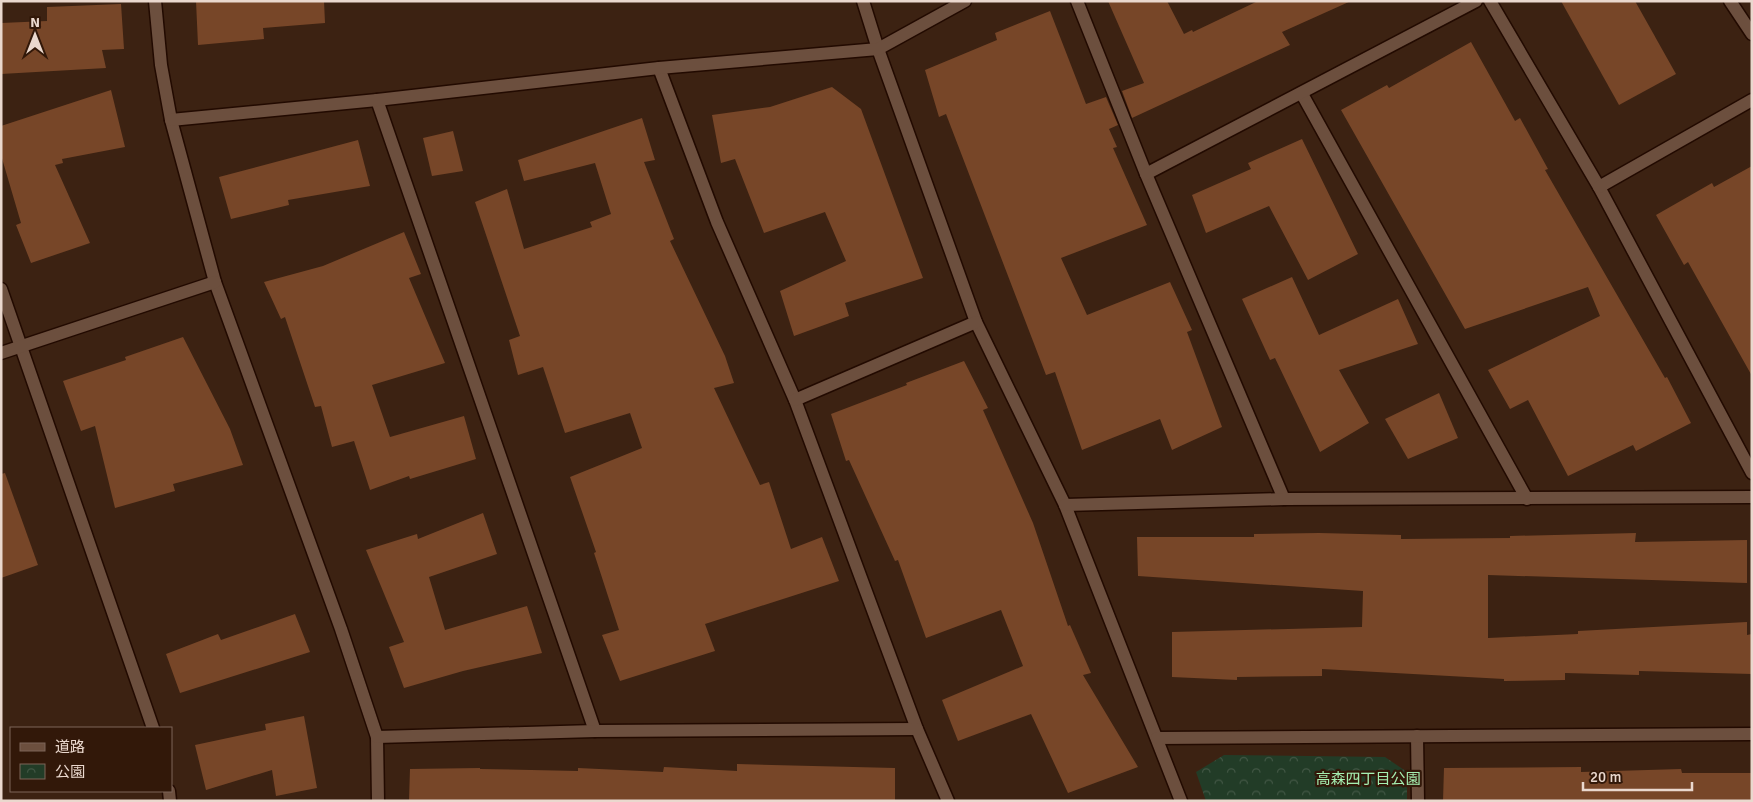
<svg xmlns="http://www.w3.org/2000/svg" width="1753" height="802" font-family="Signika,'Noto Sans JP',sans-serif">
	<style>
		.park { fill: url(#park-crowns) }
		.building { fill: #774628 }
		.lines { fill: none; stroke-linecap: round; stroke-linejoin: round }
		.minor-casing { stroke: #220a00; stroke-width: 15 }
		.minor { stroke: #6c4f3e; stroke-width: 12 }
		.labels { text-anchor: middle; stroke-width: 4.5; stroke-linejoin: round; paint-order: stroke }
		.park-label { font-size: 15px; fill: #a4eeb1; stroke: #321809 }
	</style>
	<defs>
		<pattern id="park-crowns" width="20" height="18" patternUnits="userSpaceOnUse" patternTransform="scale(1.25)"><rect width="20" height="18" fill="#223c27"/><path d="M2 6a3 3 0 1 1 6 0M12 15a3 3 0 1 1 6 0" fill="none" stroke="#425745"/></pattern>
	</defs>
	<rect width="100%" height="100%" fill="#3c2212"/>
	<path class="park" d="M1224,755L1385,757L1407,772V801H1206L1196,772Z"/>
	<g class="building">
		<path d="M196,1H324L325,23L263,28L264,39L198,45Z"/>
		<path d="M1108,1H1167L1184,34L1192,30L1193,32L1258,1H1351L1282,32L1290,45L1132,118L1122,91L1144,83Z"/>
		<path d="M1561,1H1635L1676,74L1619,105Z"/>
		<path d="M121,4L124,49L102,50L106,68L1,74V23L47,21V7Z"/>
		<path d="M1050,11L1086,104L1106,97L1118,125L1109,129L1117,147L1113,148L1147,225L1061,258L1087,315L1170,282L1192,330L1187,332L1222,427L1172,450L1160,419L1082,450L1055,372L1046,375L946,114L939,117L925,70L997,40L995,33Z"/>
		<path d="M1471,42L1515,121L1520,118L1548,169L1545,170L1665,378L1667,377L1691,423L1636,451L1633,445L1568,476L1528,400L1510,409L1488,370L1600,316L1588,287L1465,329L1341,110L1387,85L1389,88Z"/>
		<path d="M832,87L861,109L923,278L845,303L849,316L794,336L780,291L846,261L825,212L764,233L735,159L721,163L712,115L770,107Z"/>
		<path d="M111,90L125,147L62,159L63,163L55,165L90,243L31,263L16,225L21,223L1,155V126Z"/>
		<path d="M642,118L655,160L644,162L674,239L670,241L725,356L734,383L714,388L760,485L769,482L791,549L822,537L839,581L705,624L715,651L620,681L602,635L619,630L594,553L596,552L570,477L642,448L630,413L565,433L543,367L518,375L509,340L520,336L475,202L507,189L524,249L592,227L590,222L611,214L595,163L524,181L518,160Z"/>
		<path d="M453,131L463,171L432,176L423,138Z"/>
		<path d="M1302,139L1358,254L1308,280L1269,206L1206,233L1192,195L1251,169L1248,163Z"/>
		<path d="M358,140L370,186L288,200L289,205L231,219L219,177Z"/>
		<path d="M1752,166V376L1688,262L1684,265L1656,215L1712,183L1714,187Z"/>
		<path d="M404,232L421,274L409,278L445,363L372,385L390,437L464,416L476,459L410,479L409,476L370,490L354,441L332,447L321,406L315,407L285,317L281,319L264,282L323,266Z"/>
		<path d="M1292,277L1319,335L1398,299L1418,344L1339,370L1369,423L1320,452L1275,358L1270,360L1242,299Z"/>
		<path d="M183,337L230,429L243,465L173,484L175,491L115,508L95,426L81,431L63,381L126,360L125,357Z"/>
		<path d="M964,361L988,408L983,410L1033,523L1068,626L1070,625L1091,673L1083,675L1138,767L1068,793L1031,714L958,741L942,700L1023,666L1001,610L926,638L898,560L895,561L849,460L846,461L831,414L907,385L906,383Z"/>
		<path d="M1439,393L1458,438L1408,459L1385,419Z"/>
		<path d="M5,473L38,565L1,578V474Z"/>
		<path d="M483,513L497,554L429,577L445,630L527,606L542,653L463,671L404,688L389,647L404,642L366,550L417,534L418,539Z"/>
		<path d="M1319,533L1401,535V539L1510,538V536L1636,533L1635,542L1747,540V583L1488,575V638L1578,634V631L1747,622V635L1752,634V674L1639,671V675L1565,673V680L1504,681V679L1322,669V676L1237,677V680L1172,677V632L1362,627L1363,591L1138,576L1137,537H1254V534Z"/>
		<path d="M295,614L310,652L180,693L166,654L218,634L221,640Z"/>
		<path d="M304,716L317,788L276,796L272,770L206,790L195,745L266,730L265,724Z"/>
		<path d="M737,764L895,768V801H409L410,769L480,768V769L578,771V768L663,772L664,767L737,771Z"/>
		<path d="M1581,767V772L1681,769L1682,773H1752V801H1443L1444,768Z"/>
	</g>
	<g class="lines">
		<defs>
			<g id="minor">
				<path d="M155,1L161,65L171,120L215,282L341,629L377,737L378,801"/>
				<path d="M863,1L878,49L976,322L1065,505L1181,801"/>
				<path d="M1077,1L1146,174L1284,499"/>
				<path d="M1490,1L1599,187L1752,473"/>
				<path d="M1730,1L1752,34"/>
				<path d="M659,68L717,222L795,400L917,729L948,801"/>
				<path d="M1302,94L1527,499"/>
				<path d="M377,100L595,731"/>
				<path d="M171,120L377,100L659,68L878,49L965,1"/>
				<path d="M1146,174L1476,1"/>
				<path d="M1599,187L1752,100"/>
				<path d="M1,289L153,728"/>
				<path d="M1,353L215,282"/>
				<path d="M795,400L976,322"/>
				<path d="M1065,505L1284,499L1752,497"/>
				<path d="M1417,736L1418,801"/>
				<path d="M377,737L595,731L917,729"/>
				<path d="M1157,738L1752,734"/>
				<path d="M169,791L170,801"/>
			</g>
		</defs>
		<use href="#minor" class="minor-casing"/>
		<use href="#minor" class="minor"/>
	</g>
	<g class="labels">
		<g class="park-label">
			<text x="1368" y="784">高森四丁目公園</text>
		</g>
	</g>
	<rect width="1753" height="802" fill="none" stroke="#ead8ce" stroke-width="5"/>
	<rect x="10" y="727" width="162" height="65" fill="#321809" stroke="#7c6558"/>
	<rect x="20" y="743" width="25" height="8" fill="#6c4f3e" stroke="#7c6558"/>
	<text x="55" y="752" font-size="15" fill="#ead8ce">道路</text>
	<rect x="20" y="764" width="25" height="15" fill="url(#park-crowns)" stroke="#7c6558"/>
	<text x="55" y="777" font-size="15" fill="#ead8ce">公園</text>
	<g transform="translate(35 35)" stroke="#321809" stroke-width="4" paint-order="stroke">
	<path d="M0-4L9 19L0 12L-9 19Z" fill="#ead8ce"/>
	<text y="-8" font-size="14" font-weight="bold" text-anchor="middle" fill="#ead8ce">N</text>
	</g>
	<path d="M1583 782v8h109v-8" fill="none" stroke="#ead8ce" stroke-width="2.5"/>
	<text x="1590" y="782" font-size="15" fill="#ead8ce" stroke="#321809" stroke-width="4" paint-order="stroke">20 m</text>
</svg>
